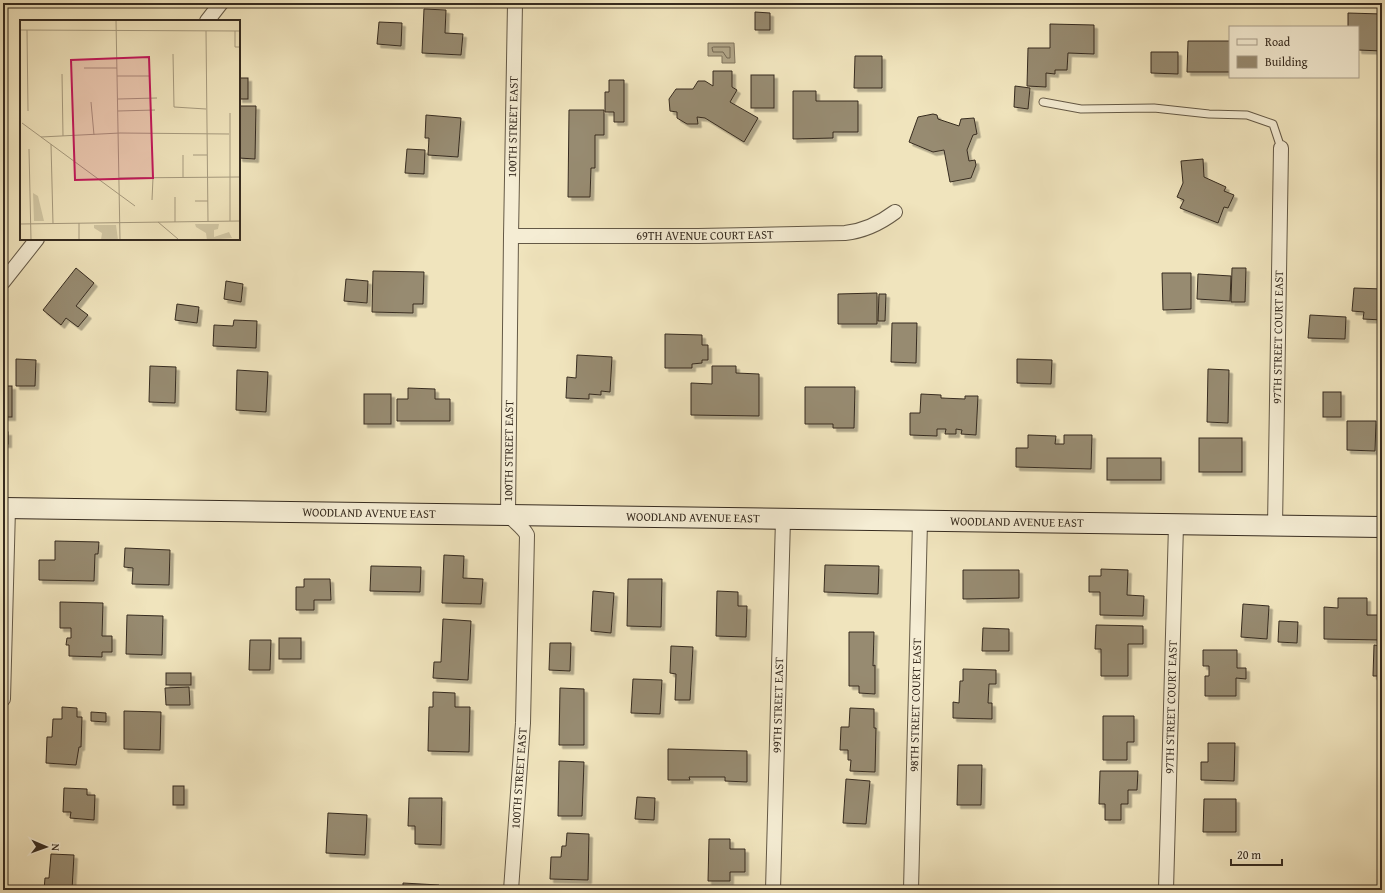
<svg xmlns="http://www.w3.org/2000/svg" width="1385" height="893" font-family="'Gentium Book Plus',serif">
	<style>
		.water { fill: #b1a587; stroke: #80745d }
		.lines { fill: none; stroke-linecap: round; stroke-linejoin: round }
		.shore { stroke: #746853; stroke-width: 1 }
		.building { fill: #978b71; stroke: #362b1f; filter: url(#shadow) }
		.lane-casing { stroke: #645946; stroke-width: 9 }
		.street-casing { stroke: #645946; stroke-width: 16 }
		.secondary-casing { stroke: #362b1f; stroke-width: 22 }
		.lane { stroke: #f5edd4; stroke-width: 7 }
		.street { stroke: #f5edd4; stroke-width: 14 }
		.secondary { stroke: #f5edd4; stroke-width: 20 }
		.labels { text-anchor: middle; stroke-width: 4; stroke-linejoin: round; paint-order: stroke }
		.street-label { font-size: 12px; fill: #362b1f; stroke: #f5edd4 }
		.inset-road { fill: none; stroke: #a69a7e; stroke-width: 1 }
		.view { fill: #c2185b; fill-opacity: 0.15; stroke: #c2185b; stroke-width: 2 }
		.inset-edge { fill: none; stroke: #362b1f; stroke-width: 2 }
	</style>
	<defs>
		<filter id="shadow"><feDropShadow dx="3.5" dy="3.5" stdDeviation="0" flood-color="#0004"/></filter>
	</defs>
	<rect width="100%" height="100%" fill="#f0e4bd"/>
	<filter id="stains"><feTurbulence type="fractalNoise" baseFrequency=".005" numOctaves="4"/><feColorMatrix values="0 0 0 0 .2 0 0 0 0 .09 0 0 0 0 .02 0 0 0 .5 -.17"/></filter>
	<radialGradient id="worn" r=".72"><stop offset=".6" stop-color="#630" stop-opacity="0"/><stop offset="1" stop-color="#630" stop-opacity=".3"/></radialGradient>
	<path class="water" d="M708,43H734L735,63H722V56H708Z"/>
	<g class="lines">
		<path class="shore" d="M714,47H730V58H727L723,52H713L712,48Z"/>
	</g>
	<g class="building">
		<path d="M424,9L446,10L445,33L463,34L461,55L422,53Z"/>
		<path d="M755,12L770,13V30H755Z"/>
		<path d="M1348,13L1382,14V51L1358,50V27H1348Z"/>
		<path d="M379,22L402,23L401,46L377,44Z"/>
		<path d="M1050,24L1094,25V54L1068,53L1067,70H1055V74L1046,73V87L1027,86L1028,48H1050Z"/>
		<path d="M1188,41H1230V72H1187Z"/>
		<path d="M1151,52H1178V74L1151,73Z"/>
		<path d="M855,56H882V88H854Z"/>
		<path d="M713,71H732V87L737,90L730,102L758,118L744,142L705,118L697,117L698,124H687L677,118V112L670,111L669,99L676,89H693L698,81H705L713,86Z"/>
		<rect x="751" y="75" width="23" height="33"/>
		<rect x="239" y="78" width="9" height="21"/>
		<path d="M609,80H624V122H614V112H605V92H609Z"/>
		<path d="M1015,86L1030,88L1028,109L1014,107Z"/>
		<path d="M793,91H816V101H858V132H833V138L793,139Z"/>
		<path d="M239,106H256L255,159L239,158Z"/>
		<path d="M569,110H604V135H595V168H591L590,197H568Z"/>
		<path d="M933,114L937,115L938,119L959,126L961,119L974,118L977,134L973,135L967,150L969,161L975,160L976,165L971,178L950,182L944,150L933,152L909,142L918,117Z"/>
		<path d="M426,115L461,118L458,157L428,155L429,138H425Z"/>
		<path d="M407,149L425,150L424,174L405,173Z"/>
		<path d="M1203,159L1204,177L1226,187L1224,191L1234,195L1228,208L1224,207L1218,223L1180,208L1184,200L1177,197L1183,183L1181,161Z"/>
		<path d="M76,268L94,283L76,306L88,315L78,327L66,318L61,325L43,310Z"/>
		<path d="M1232,268H1246L1245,302H1231Z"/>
		<path d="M373,271L424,272L423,304H413V313L372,312Z"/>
		<path d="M1162,273H1191V309L1163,310Z"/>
		<path d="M1198,274L1231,276L1230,301L1197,299Z"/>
		<path d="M346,279L368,281L367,303L344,301Z"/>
		<path d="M226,281L243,284L241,302L224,299Z"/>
		<path d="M1354,288L1382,289V320L1363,319L1364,312L1352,311Z"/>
		<path d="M877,293V324H838V294Z"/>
		<path d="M879,294H886L885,321H878Z"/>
		<path d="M177,304L199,307L197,323L175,320Z"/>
		<path d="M1310,315L1346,317L1345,339L1308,338Z"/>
		<path d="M234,320L257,321L256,348L213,346L214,325L233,326Z"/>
		<path d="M892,323H917L916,363L891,362Z"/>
		<path d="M665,334L702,335V345H708V360H702V363L692,364V368H665Z"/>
		<path d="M577,355L612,357L610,392L601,391V395L589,394V399L566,398L567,377L576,378Z"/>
		<path d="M16,359L36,360L35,386H16Z"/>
		<path d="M1017,359L1052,360L1051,384L1017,383Z"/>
		<path d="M150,366L176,367L175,403L149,402Z"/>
		<path d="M712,366H736V373L759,374V416L691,415V383L712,384Z"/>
		<path d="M1208,369L1229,370L1228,423L1207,422Z"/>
		<path d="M237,370L268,372L266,412L236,410Z"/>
		<rect x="3" y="386" width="9" height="31"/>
		<path d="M805,387H855L854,428H833V424H805Z"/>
		<path d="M408,388L435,389V399H450V421H397V399H408Z"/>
		<rect x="1323" y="392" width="18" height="25"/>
		<rect x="364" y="394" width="27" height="30"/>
		<path d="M921,394L941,395V398L965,399V396H978L976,435L961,434L962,430L956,429V434H945L946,429H937V436L910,435V413H920Z"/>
		<path d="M1347,421H1376L1375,451L1347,450Z"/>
		<rect x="3" y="432" width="5" height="12"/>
		<path d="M1028,435L1056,436L1055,444H1064V435H1092L1091,469L1016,467V448H1028Z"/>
		<rect x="1199" y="438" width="43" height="34"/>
		<rect x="1107" y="458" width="54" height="22"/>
		<path d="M55,541L99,542L98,554H95L94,581L39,580V560H55Z"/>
		<path d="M125,548L170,550L169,585L132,584L133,568L124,567Z"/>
		<path d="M444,555L464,556L463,578L483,579L481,604L442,603Z"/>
		<path d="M825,565L879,566L878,594L824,592Z"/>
		<path d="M371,566L421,567L420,592L370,591Z"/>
		<path d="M1101,569L1128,570L1127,595L1144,596L1143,616L1100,615V592H1089V576H1101Z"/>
		<path d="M963,570H1019V598L963,599Z"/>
		<path d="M304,579H330L331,600H314V610H296V587H304Z"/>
		<path d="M628,579H662L661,627L627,626Z"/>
		<path d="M593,591L614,593L611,633L591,631Z"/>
		<path d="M717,591L738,592V606H747L746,637L716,636Z"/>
		<path d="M1338,598H1367V615H1382V640L1324,639V607L1338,608Z"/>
		<path d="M60,602L103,603L102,636H112V652H102V657L69,656V645H66L67,638H71V628H60Z"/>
		<path d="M1243,604L1269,606L1267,639L1241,637Z"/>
		<path d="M127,615L163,616L162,655L126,654Z"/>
		<path d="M443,619L471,621L468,680L433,678L434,662H441Z"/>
		<path d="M1279,621L1298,622L1297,643L1278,642Z"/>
		<path d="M1096,625L1143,626V644H1128V676H1101V649H1095Z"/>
		<path d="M983,628L1009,629V651H982Z"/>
		<path d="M849,632H874L873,666L875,665V694L859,693V686H849Z"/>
		<rect x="279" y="638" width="22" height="21"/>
		<path d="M250,640H271L270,670H249Z"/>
		<path d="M550,643H571L570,671L549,670Z"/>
		<path d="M1374,645L1382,646V676H1373Z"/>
		<path d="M671,646L693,647L690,700H675L676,674L670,673Z"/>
		<path d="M1203,650H1237V668H1246V679L1236,678V696H1205V676H1209V666H1203Z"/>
		<path d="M963,669L996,670V684H989L988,703H992V719L953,718V702L959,703L960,681H963Z"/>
		<rect x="166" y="673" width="25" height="12"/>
		<path d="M633,679L662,680L660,714L631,713Z"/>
		<path d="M189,687L190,705H166L165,688Z"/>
		<path d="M560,688L584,689V745H559Z"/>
		<path d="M433,692L455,693V707H470L469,752L428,751L429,707H433Z"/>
		<path d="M62,707L77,708V717H82L81,747H79L76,765L46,763L47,737H52L53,719H62Z"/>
		<path d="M850,708L874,709V728H876L875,772L850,771L851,760H848V750H840L841,727H849Z"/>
		<path d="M124,711L161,712L160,750L124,749Z"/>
		<path d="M91,712L106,713V722L91,721Z"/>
		<path d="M1103,716H1134V742H1127V760H1103Z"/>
		<path d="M1208,743H1235L1234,781L1201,780V762H1208Z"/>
		<path d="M668,749L747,751V782L725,781V777H689L690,780H668Z"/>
		<path d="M559,761L584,762L582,816H558Z"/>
		<path d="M958,765H982L981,805H957Z"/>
		<path d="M1100,771H1138L1137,790H1128V804H1121V820H1105V804H1099Z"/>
		<path d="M846,779L870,781L866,824L843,823Z"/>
		<rect x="173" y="786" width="11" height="19"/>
		<path d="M64,788L87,789V795H95L94,820L70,818L71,812H63Z"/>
		<path d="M637,797L655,798L654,820L635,819Z"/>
		<path d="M409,798H442L441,845L415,844V826H408Z"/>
		<path d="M1204,799H1236V832H1203Z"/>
		<path d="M328,813L367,815L365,855L326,853Z"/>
		<path d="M567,833L589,834L588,880L550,879L551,857H561L562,846H566Z"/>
		<path d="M709,839H730V849H745V872H730V881H708Z"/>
		<path d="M51,854L74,855L72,890H44L45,878H49Z"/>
		<path d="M403,883L439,885V890H403Z"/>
	</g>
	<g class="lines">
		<defs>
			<path id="lane" d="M1043,102L1081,109L1154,108L1209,114L1247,115L1273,124L1281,148"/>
			<g id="street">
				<path d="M207,21L221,3"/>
				<path id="s1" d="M511,236H698L845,233C864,231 879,224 895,212"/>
				<path d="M3,282L37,239"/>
				<path id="s2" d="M1275,526L1281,148"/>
				<path d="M3,699L8,508"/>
				<path id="s3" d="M511,890L523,723L527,535C523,527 514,522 508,514L511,236L515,3"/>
				<path id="s4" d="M773,890L783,519"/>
				<path id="s5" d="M911,890L920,521"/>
				<path id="s6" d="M1166,890L1176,525"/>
			</g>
			<g id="secondary">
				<path id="s7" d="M3,508L1382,527"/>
			</g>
		</defs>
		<use href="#lane" class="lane-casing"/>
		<use href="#street" class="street-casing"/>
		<use href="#secondary" class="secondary-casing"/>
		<use href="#lane" class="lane"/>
		<use href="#street" class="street"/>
		<use href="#secondary" class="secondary"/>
	</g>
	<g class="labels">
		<g class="street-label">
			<text dy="4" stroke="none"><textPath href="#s3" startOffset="771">100TH STREET EAST</textPath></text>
			<text dy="4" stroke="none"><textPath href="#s1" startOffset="194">69TH AVENUE COURT EAST</textPath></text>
			<text dy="4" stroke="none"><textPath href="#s2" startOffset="189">97TH STREET COURT EAST</textPath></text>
			<text dy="4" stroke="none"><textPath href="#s3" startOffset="447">100TH STREET EAST</textPath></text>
			<text dy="4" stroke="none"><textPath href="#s7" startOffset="366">WOODLAND AVENUE EAST</textPath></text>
			<text dy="4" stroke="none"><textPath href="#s7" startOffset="690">WOODLAND AVENUE EAST</textPath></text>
			<text dy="4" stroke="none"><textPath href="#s7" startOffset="1014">WOODLAND AVENUE EAST</textPath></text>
			<text dy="4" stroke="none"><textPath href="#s4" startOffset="185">99TH STREET EAST</textPath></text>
			<text dy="4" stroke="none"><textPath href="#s5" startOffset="185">98TH STREET COURT EAST</textPath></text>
			<text dy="4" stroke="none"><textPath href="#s6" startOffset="183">97TH STREET COURT EAST</textPath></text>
			<text dy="4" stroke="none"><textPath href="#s3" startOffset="112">100TH STREET EAST</textPath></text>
		</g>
	</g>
	<g transform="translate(20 20)">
		<rect width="220" height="220" fill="#f0e4bd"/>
		<path d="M13,173L18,176L24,201H14ZM175,204H199L198,209L194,210V217L209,212L212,218L187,220L186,213L176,207ZM96,205L98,220H81L82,213L74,208V205Z" fill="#d0c5a2"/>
		<path class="inset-road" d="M96,0L100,220M0,10L220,11M7,10L8,91M186,11L188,202M215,11V27H220M153,34L154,87L186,89M64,48H97M42,54L43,116M97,56H130M98,79L137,78M71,82L74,115M98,91L135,90M2,103L115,186M21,117L100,113L209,114M31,124L33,204M9,129L11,220M173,135H187M99,158L220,157M163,158V135M132,180L133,158M175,181H188M210,201V93M138,202L158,219M155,202V177M59,203V220M0,204L220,201"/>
		<path class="view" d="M129,37L133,158L55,160L51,40Z"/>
		<rect width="220" height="220" class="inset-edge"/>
	</g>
	<rect width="1385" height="893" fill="none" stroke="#f0e4bd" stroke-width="16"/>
	<rect x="4" y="4" width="1377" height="885" fill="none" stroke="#362b1f" stroke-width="2"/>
	<rect x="8" y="8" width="1369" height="877" fill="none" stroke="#362b1f"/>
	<rect x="1229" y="26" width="130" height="52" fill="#f5edd4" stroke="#a99f8c"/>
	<rect x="1237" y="39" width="20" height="6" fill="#f5edd4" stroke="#a99f8c"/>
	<text x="1265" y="46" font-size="12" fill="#362b1f">Road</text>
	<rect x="1237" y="56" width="20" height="12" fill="#978b71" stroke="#a99f8c"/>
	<text x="1265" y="66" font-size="12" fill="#362b1f">Building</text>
	<g transform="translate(46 847) rotate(92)" stroke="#f5edd4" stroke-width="3" paint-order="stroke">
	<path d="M0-3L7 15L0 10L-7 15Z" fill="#362b1f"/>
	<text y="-6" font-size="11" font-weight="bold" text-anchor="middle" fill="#362b1f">N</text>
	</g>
	<path d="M1231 859v6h51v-6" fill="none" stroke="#362b1f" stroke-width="2"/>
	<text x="1237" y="859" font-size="12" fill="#362b1f" stroke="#f5edd4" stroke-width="3" paint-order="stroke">20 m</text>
	<rect width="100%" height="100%" filter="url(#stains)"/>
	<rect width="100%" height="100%" fill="url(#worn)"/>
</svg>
